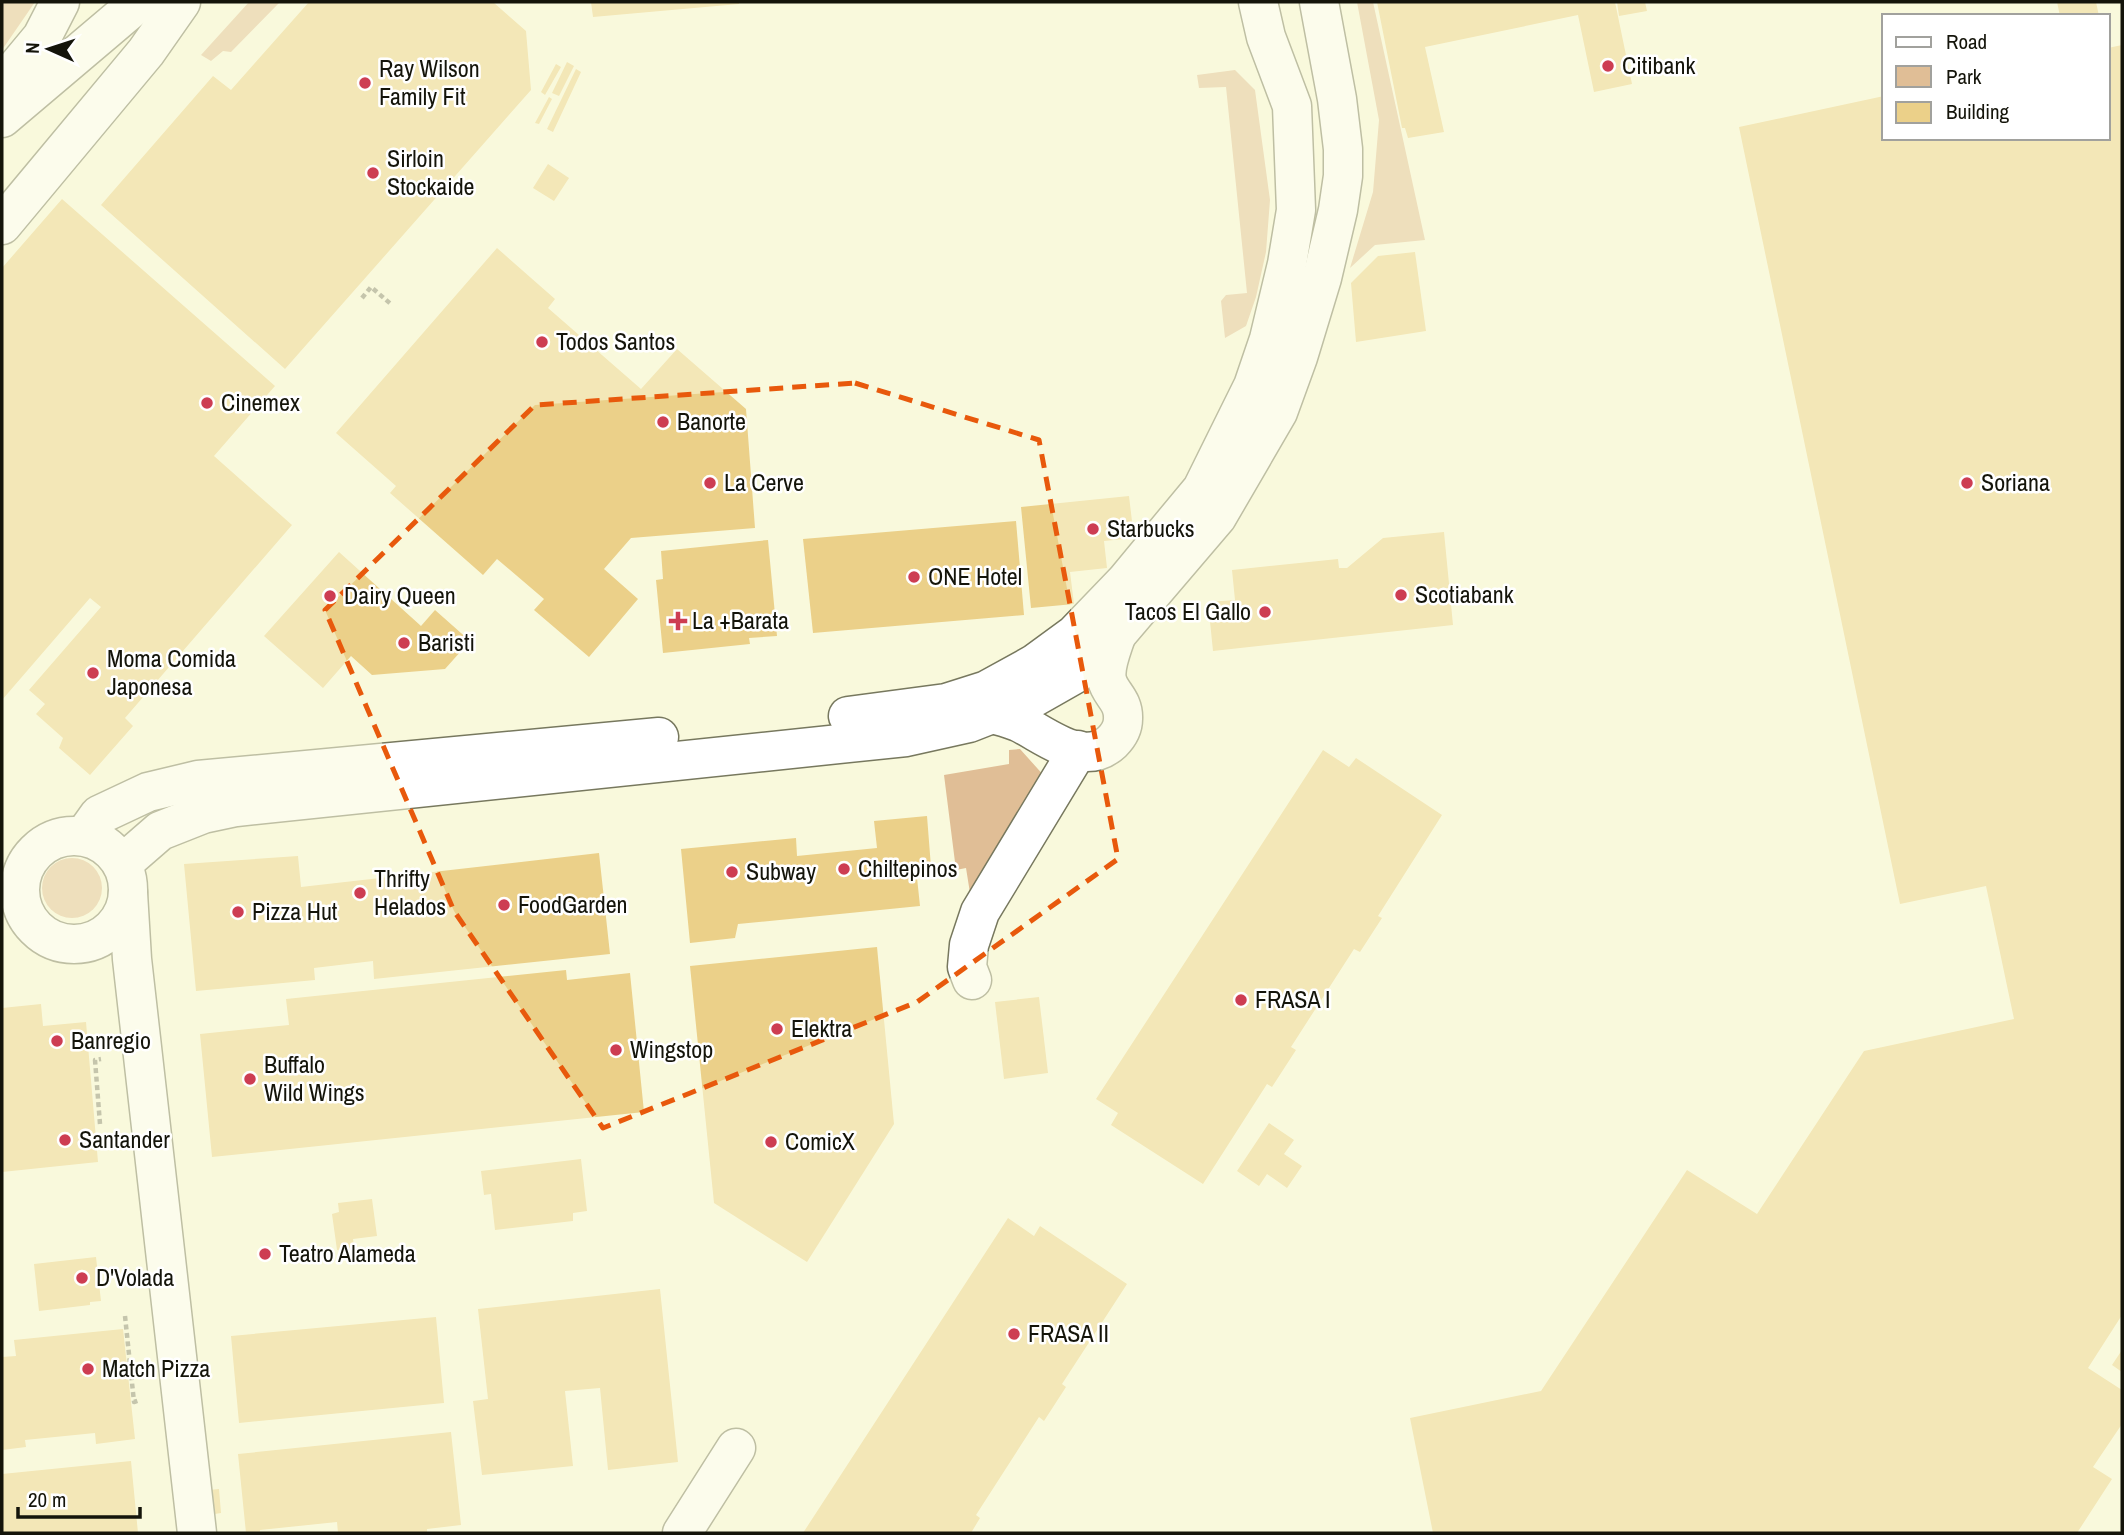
<svg xmlns="http://www.w3.org/2000/svg" width="2124" height="1535" font-family="'Archivo Narrow',sans-serif">
	<style>
		.green { fill: #e0be96 }
		.building { fill: #ebd089 }
		.lines { fill: none; stroke-linecap: round; stroke-linejoin: round }
		.minor-casing { stroke: #77785e; stroke-width: 41 }
		.highway-casing { stroke: #77785e; stroke-width: 41 }
		.path { stroke: #858572; stroke-width: 4.5; stroke-dasharray: 5 3.5; stroke-linecap: butt }
		.minor { stroke: #fff; stroke-width: 38 }
		.highway { stroke: #fff; stroke-width: 38 }
		.marked { fill: none; stroke: #e8590c; stroke-width: 5; stroke-dasharray: 14 9; stroke-linejoin: round }
		.poi-dot { fill: #cd3d52; stroke: #fff; stroke-width: 2.5 }
		.labels { text-anchor: middle; stroke-width: 5; stroke-linejoin: round; paint-order: stroke }
		.poi-label { font-size: 24px; fill: #14140a; stroke: #fff; text-anchor: start }
	</style>
	<rect width="100%" height="100%" fill="#f9f9dc"/>
	<g class="green">
		<path d="M2,2H35L2,50Z"/>
		<path d="M249,2H280L231,52L223,51L211,61L201,55Z"/>
		<path d="M1357,2H1373L1425,240L1375,245L1350,268L1373,192L1379,120Z"/>
		<path d="M1235,70L1255,90L1270,200L1266,252L1256,297L1246,326L1225,338L1221,301L1226,295L1247,293L1226,87L1199,88L1197,75Z"/>
		<path d="M1020,749L1046,778L970,893L966,868L956,870L944,775L1009,764V750Z"/>
		<circle cx="72" cy="888" r="30"/>
	</g>
	<g class="building">
		<path d="M309,2H493L526,31L531,90L285,369L101,205L213,76L231,90Z"/>
		<path d="M591,2H739V4L593,17Z"/>
		<path d="M1377,2H1615L1632,84L1594,92L1578,15L1425,47L1444,132L1408,138L1405,128H1402Z"/>
		<path d="M1617,2H1645L1647,11L1619,16Z"/>
		<path d="M2057,2H2096L2099,16H2060Z"/>
		<path d="M2122,45V1315L2088,1368L2122,1390V1424L2093,1467L2112,1479L2077,1533H1433L1410,1418L1541,1391L1687,1170L1757,1214L1864,1051L2014,1019L1986,886L1900,904L1739,127L1884,96V138H2108V48Z"/>
		<path d="M567,62L574,66L559,96L552,93Z"/>
		<path d="M556,64L561,67L545,95L541,92Z"/>
		<path d="M576,69L581,72L553,132L547,129Z"/>
		<path d="M549,97L552,99L539,124L535,123Z"/>
		<path d="M548,164L569,178L554,201L533,188Z"/>
		<path d="M62,199L275,386L214,456L292,525L125,718L133,726L90,775L59,748L63,738L36,714L45,704L29,690L101,607L90,598L2,700V268Z"/>
		<path d="M497,248L555,299L548,308L641,389L677,349L746,409L755,528L631,538L604,569L638,599L589,657L534,610L544,599L497,559L483,575L390,493L396,486L336,433Z"/>
		<path d="M1415,252L1426,331L1356,342L1351,283L1378,256Z"/>
		<path d="M1129,496L1134,538L1104,541L1107,568L1070,572L1074,604L1031,608L1021,507Z"/>
		<path d="M1016,521L1024,615L813,633L803,539Z"/>
		<path d="M1444,532L1453,625L1213,651L1208,602L1235,600L1232,570L1338,559L1339,568H1347L1383,538Z"/>
		<path d="M768,540L777,636L749,638L750,644L663,653L656,580L663,579L661,551Z"/>
		<path d="M339,552L421,626L435,610L470,641L445,669L372,675L351,656L323,688L264,636Z"/>
		<path d="M1323,750L1349,767L1356,758L1442,815L1378,916L1382,918L1360,952L1354,949L1291,1047L1296,1050L1272,1087L1267,1084L1203,1184L1111,1125L1118,1113L1096,1099Z"/>
		<path d="M927,816L931,867L916,868L920,906L738,924L735,938L690,943L681,849L796,838L797,856L877,848L874,821Z"/>
		<path d="M599,853L610,954L374,979L373,961L314,968L315,980L196,991L184,864L298,856L301,887Z"/>
		<path d="M877,947L894,1124L807,1262L714,1203L690,966Z"/>
		<path d="M566,970L567,980L630,973L644,1112L212,1157L200,1034L289,1025L286,999Z"/>
		<path d="M1039,997L1048,1073L1004,1079L995,1002Z"/>
		<path d="M41,1004L43,1026L86,1022L98,1162L2,1172V1008Z"/>
		<path d="M1269,1123L1294,1140L1284,1154L1302,1166L1287,1188L1267,1174L1259,1186L1237,1171Z"/>
		<path d="M581,1159L587,1211L573,1213V1221L495,1230L491,1194L484,1195L481,1171Z"/>
		<path d="M372,1199L377,1236L353,1239L354,1248L337,1250L332,1214L339,1212L338,1203Z"/>
		<path d="M1008,1218L1034,1236L1040,1226L1127,1284L1062,1384L1066,1387L1044,1421L1039,1417L976,1515L980,1518L971,1533H803Z"/>
		<path d="M96,1257L101,1301L90,1302V1305L39,1311L34,1264Z"/>
		<path d="M660,1289L678,1462L608,1470L600,1388L565,1391L573,1466L482,1475L473,1401L488,1399L478,1309Z"/>
		<path d="M436,1317L444,1403L239,1423L231,1336Z"/>
		<path d="M123,1329L135,1439L96,1444L95,1433L25,1440L26,1447L2,1450V1357L16,1356L14,1340Z"/>
		<path d="M2122,1350V1372L2112,1365Z"/>
		<path d="M451,1432L461,1525L427,1529V1533H338L337,1522L260,1530V1533H246L238,1454Z"/>
		<path d="M131,1461L138,1533H2V1474Z"/>
		<path d="M219,1489L221,1513L202,1516L200,1491Z"/>
	</g>
	<g class="lines">
		<defs>
			<g id="minor">
				<path d="M993,714C1001,716 1010,719 1018,722C1044,734 1083,769 1112,742C1118,736 1123,728 1123,719C1124,700 1110,694 1107,680C1104,666 1113,647 1117,633"/>
				<path d="M848,716L946,703L987,690L1034,664L1075,634L1125,582L1202,489L1253,386L1269,339L1287,264L1296,210L1292,106L1266,37L1258,2"/>
				<path d="M84,836L99,815L148,792L198,780L659,737"/>
				<circle cx="74" cy="890" r="54"/>
				<path d="M122,864L160,831L203,814L236,807L906,737L969,723L1033,698L1077,673L1107,646L1217,517L1278,412L1298,357L1322,278L1338,210L1343,176V149L1337,99L1319,2"/>
				<path d="M128,893L132,959L197,1533"/>
				<path d="M972,980L967,967L969,945L980,912L1078,750"/>
				<path d="M682,1533L736,1448"/>
			</g>
			<g id="highway">
				<path d="M2,85L42,37L60,2"/>
				<path d="M2,118L139,2"/>
				<path d="M2,225L146,52L181,2"/>
			</g>
		</defs>
		<use href="#minor" class="minor-casing"/>
		<use href="#highway" class="highway-casing"/>
		<g class="path">
			<path d="M362,298L371,287L392,305"/>
			<path d="M100,1124L95,1060L101,1059"/>
			<path d="M125,1316L134,1402L140,1400"/>
		</g>
		<use href="#minor" class="minor"/>
		<use href="#highway" class="highway"/>
	</g>
	<path d="M0 0H2124V1535H0ZM855,383L1039,440L1118,859L917,1002L603,1128L454,911L325,610L535,405Z" fill="#f9f9dc" fill-opacity=".55" fill-rule="evenodd"/>
	<path class="marked" d="M855,383L1039,440L1118,859L917,1002L603,1128L454,911L325,610L535,405Z"/>
	<g class="poi-dot">
		<circle cx="1608" cy="66" r="7"/>
		<circle cx="365" cy="83" r="7"/>
		<circle cx="373" cy="173" r="7"/>
		<circle cx="542" cy="342" r="7"/>
		<circle cx="207" cy="403" r="7"/>
		<circle cx="663" cy="422" r="7"/>
		<circle cx="710" cy="483" r="7"/>
		<circle cx="1967" cy="483" r="7"/>
		<circle cx="1093" cy="529" r="7"/>
		<circle cx="914" cy="577" r="7"/>
		<circle cx="1401" cy="595" r="7"/>
		<circle cx="330" cy="596" r="7"/>
		<circle cx="1265" cy="612" r="7"/>
		<path d="M674.5 610.5h7v7h7v7h-7v7h-7v-7h-7v-7h7z"/>
		<circle cx="404" cy="643" r="7"/>
		<circle cx="93" cy="673" r="7"/>
		<circle cx="844" cy="869" r="7"/>
		<circle cx="732" cy="872" r="7"/>
		<circle cx="360" cy="893" r="7"/>
		<circle cx="504" cy="905" r="7"/>
		<circle cx="238" cy="912" r="7"/>
		<circle cx="1241" cy="1000" r="7"/>
		<circle cx="777" cy="1029" r="7"/>
		<circle cx="57" cy="1041" r="7"/>
		<circle cx="616" cy="1050" r="7"/>
		<circle cx="250" cy="1079" r="7"/>
		<circle cx="65" cy="1140" r="7"/>
		<circle cx="771" cy="1142" r="7"/>
		<circle cx="265" cy="1254" r="7"/>
		<circle cx="82" cy="1278" r="7"/>
		<circle cx="1014" cy="1334" r="7"/>
		<circle cx="88" cy="1369" r="7"/>
	</g>
	<g class="labels">
		<g class="poi-label">
			<text x="1622" y="74">Citibank</text>
			<text x="379" y="77">Ray Wilson<tspan x="379" dy="28">Family Fit</tspan></text>
			<text x="387" y="167">Sirloin<tspan x="387" dy="28">Stockaide</tspan></text>
			<text x="556" y="350">Todos Santos</text>
			<text x="221" y="411">Cinemex</text>
			<text x="677" y="430">Banorte</text>
			<text x="724" y="491">La Cerve</text>
			<text x="1981" y="491">Soriana</text>
			<text x="1107" y="537">Starbucks</text>
			<text x="928" y="585">ONE Hotel</text>
			<text x="1415" y="603">Scotiabank</text>
			<text x="344" y="604">Dairy Queen</text>
			<text x="1251" y="620" text-anchor="end">Tacos El Gallo</text>
			<text x="692" y="629">La +Barata</text>
			<text x="418" y="651">Baristi</text>
			<text x="107" y="667">Moma Comida<tspan x="107" dy="28">Japonesa</tspan></text>
			<text x="858" y="877">Chiltepinos</text>
			<text x="746" y="880">Subway</text>
			<text x="374" y="887">Thrifty<tspan x="374" dy="28">Helados</tspan></text>
			<text x="518" y="913">FoodGarden</text>
			<text x="252" y="920">Pizza Hut</text>
			<text x="1255" y="1008">FRASA I</text>
			<text x="791" y="1037">Elektra</text>
			<text x="71" y="1049">Banregio</text>
			<text x="630" y="1058">Wingstop</text>
			<text x="264" y="1073">Buffalo<tspan x="264" dy="28">Wild Wings</tspan></text>
			<text x="79" y="1148">Santander</text>
			<text x="785" y="1150">ComicX</text>
			<text x="279" y="1262">Teatro Alameda</text>
			<text x="96" y="1286">D'Volada</text>
			<text x="1028" y="1342">FRASA II</text>
			<text x="102" y="1377">Match Pizza</text>
		</g>
	</g>
	<rect width="2124" height="1535" fill="none" stroke="#14140a" stroke-width="7"/>
	<rect x="1882" y="14" width="228" height="126" fill="#ffffff" stroke="#a1a19d" stroke-width="2"/>
	<rect x="1896" y="37" width="35" height="10" fill="#ffffff" stroke="#a1a19d" stroke-width="2"/>
	<text x="1946" y="49" font-size="21" fill="#14140a">Road</text>
	<rect x="1896" y="66" width="35" height="21" fill="#e0be96" stroke="#a1a19d" stroke-width="2"/>
	<text x="1946" y="84" font-size="21" fill="#14140a">Park</text>
	<rect x="1896" y="102" width="35" height="21" fill="#ebd089" stroke="#a1a19d" stroke-width="2"/>
	<text x="1946" y="119" font-size="21" fill="#14140a">Building</text>
	<g transform="translate(49 49) rotate(273)" stroke="#ffffff" stroke-width="5" paint-order="stroke">
	<path d="M0-5L12 26L0 18L-12 26Z" fill="#14140a"/>
	<text y="-10" font-size="19" font-weight="bold" text-anchor="middle" fill="#14140a">N</text>
	</g>
	<path d="M18 1507v10h122v-10" fill="none" stroke="#14140a" stroke-width="3.5"/>
	<text x="28" y="1507" font-size="21" fill="#14140a" stroke="#ffffff" stroke-width="5" paint-order="stroke">20 m</text>
</svg>
